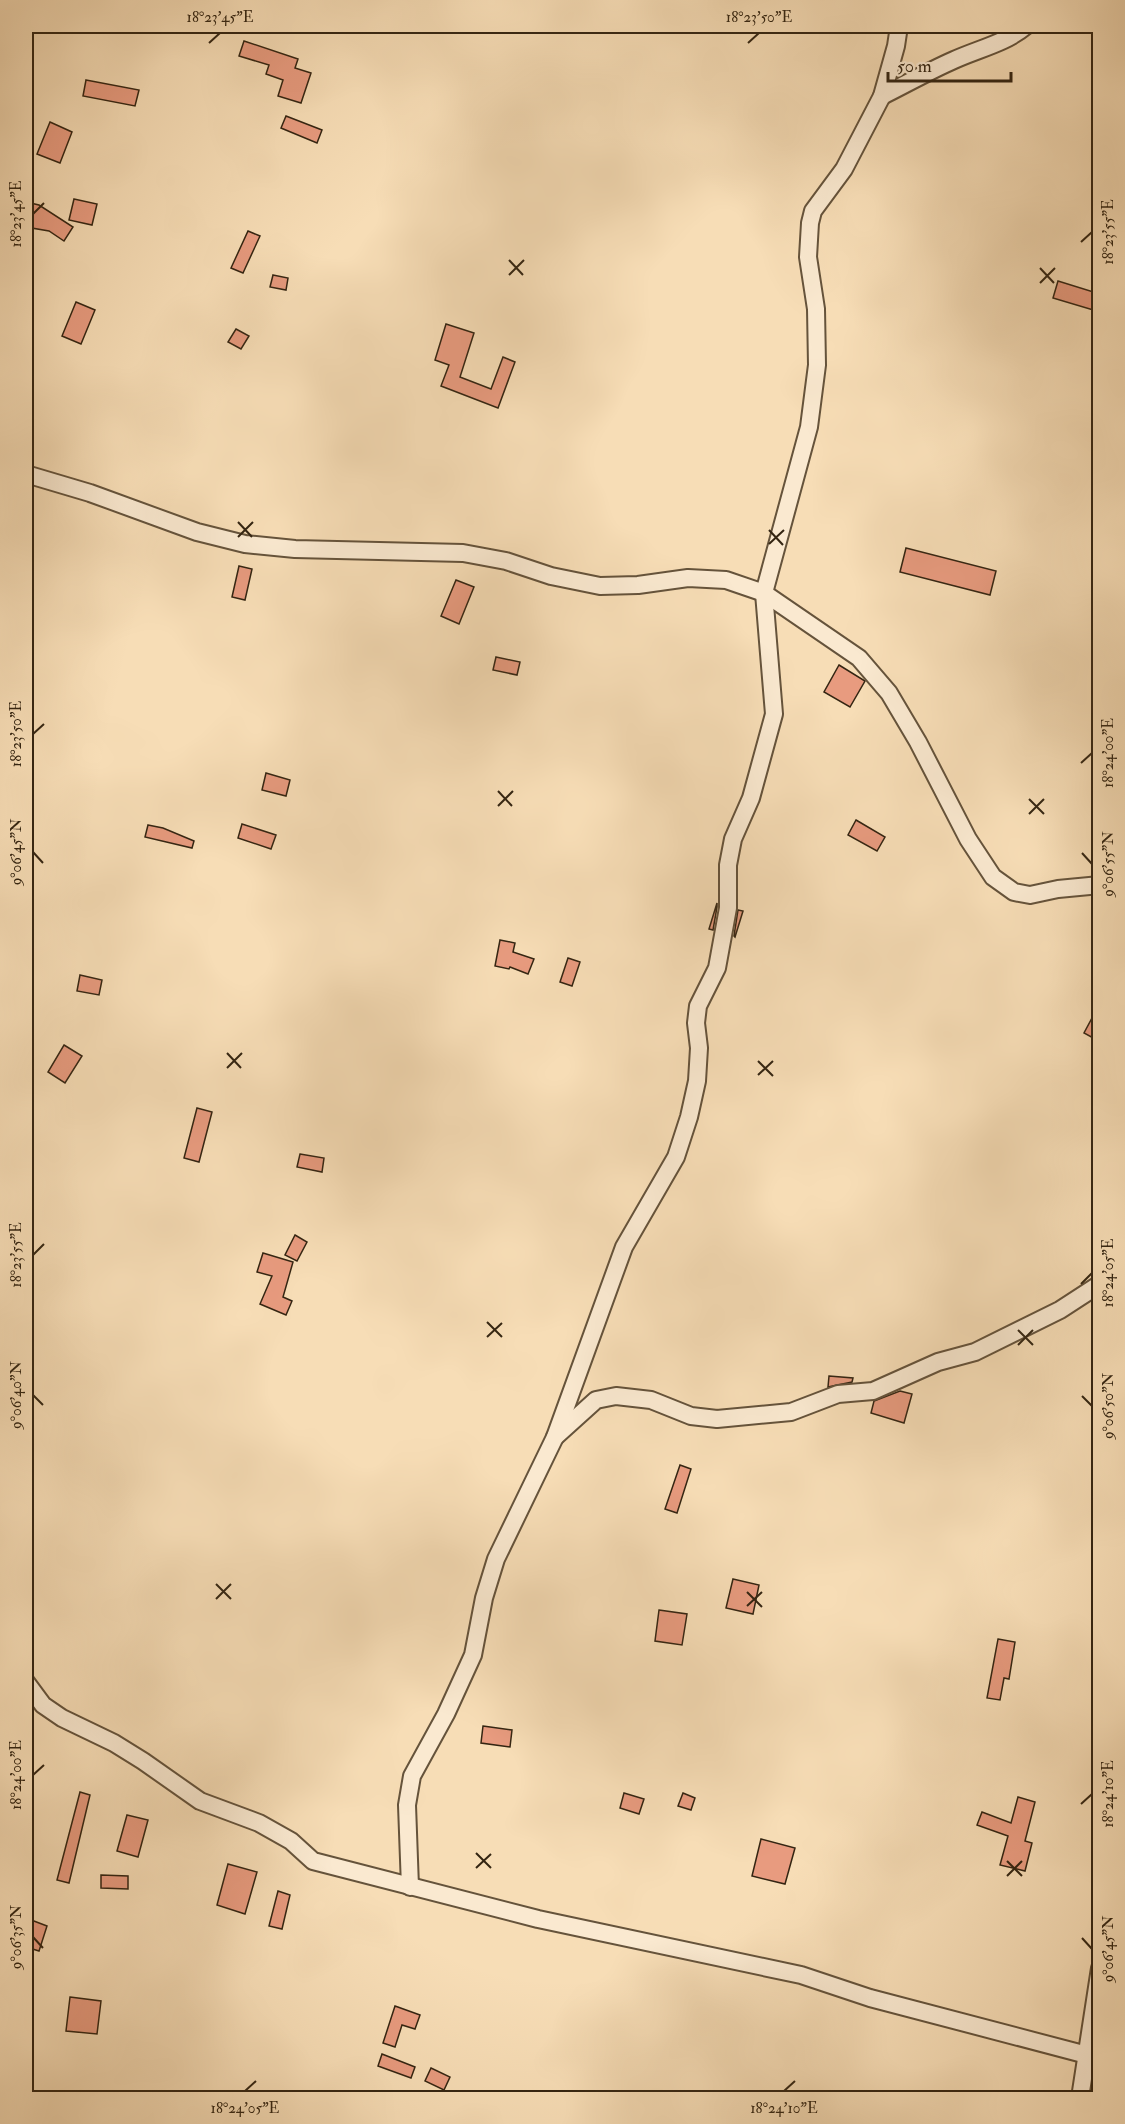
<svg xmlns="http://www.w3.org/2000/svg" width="1125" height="2124" font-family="'IM FELL Double Pica',serif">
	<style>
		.building { fill: #e89b7f; stroke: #342512; stroke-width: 1.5 }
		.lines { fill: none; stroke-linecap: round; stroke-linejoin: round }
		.minor-casing { stroke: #65533b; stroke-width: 20 }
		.minor { stroke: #fae9d0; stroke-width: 16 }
		.ticks { fill: none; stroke: #342512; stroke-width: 2 }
		.neatline { fill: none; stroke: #342512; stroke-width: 2 }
		.ticks-label { font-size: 15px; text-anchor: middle; fill: #342512 }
	</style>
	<rect width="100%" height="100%" fill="#f7ddb6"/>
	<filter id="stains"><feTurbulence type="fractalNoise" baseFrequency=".00333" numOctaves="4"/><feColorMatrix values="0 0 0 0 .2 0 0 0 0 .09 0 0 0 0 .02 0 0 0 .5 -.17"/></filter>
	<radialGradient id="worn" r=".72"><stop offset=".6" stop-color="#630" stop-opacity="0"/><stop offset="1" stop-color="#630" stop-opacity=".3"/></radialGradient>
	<g class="building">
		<polygon points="244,41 298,59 295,68 311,73 301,103 278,96 283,80 266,74 269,65 239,56"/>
		<polygon points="86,80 139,90 135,106 83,96"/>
		<polygon points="286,116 322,130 317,143 281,128"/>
		<polygon points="50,122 72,132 60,163 37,154"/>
		<polygon points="74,199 97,204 92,225 69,220"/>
		<polygon points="26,202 39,205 73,227 64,241 49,231 26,227"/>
		<polygon points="248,231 260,236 243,273 231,268"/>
		<polygon points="273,275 288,278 286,290 270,287"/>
		<polygon points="1058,281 1100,294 1100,312 1053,298"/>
		<polygon points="76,302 95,310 81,344 62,336"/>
		<polygon points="446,324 474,333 460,377 491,389 503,357 515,362 498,408 441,386 449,365 435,360"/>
		<polygon points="236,329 249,336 241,349 228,342"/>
		<polygon points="906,548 996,571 990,595 900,572"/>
		<polygon points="239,566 252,569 245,600 232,597"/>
		<polygon points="456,580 474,587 459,624 441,616"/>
		<polygon points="496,657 520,662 517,675 493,670"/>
		<polygon points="839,665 865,681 850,707 824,692"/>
		<polygon points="266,773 290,780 286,796 262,790"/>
		<polygon points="856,820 885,837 877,851 848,835"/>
		<polygon points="242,824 276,835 271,849 238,838"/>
		<polygon points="148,825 163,828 194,841 192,848 145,837"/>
		<polygon points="717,903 717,907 713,930 709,929"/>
		<polygon points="738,910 743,911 735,937 734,936"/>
		<polygon points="500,940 515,943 513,952 534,959 528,974 510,967 509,969 495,966"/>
		<polygon points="568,958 580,962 572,986 560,982"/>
		<polygon points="80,975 102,980 99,995 77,991"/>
		<polygon points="1100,1003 1100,1031 1095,1039 1084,1033"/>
		<polygon points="64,1045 82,1056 65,1083 48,1072"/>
		<polygon points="197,1108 212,1112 199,1162 184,1158"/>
		<polygon points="300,1154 324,1158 322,1172 297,1167"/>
		<polygon points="295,1235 307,1242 297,1261 285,1255"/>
		<polygon points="263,1253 293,1262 283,1297 292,1301 286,1315 260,1304 272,1276 257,1272"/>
		<polygon points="829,1376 853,1378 852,1382 828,1387"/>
		<polygon points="900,1391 912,1394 904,1423 871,1413 874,1401"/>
		<polygon points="680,1465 691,1469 677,1513 665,1509"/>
		<polygon points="733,1579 759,1585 753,1614 726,1608"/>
		<polygon points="659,1610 687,1614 682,1645 655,1641"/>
		<polygon points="998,1639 1015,1642 1009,1679 1004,1678 1000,1700 987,1698"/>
		<polygon points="483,1726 512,1730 510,1747 481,1743"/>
		<polygon points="80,1792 90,1795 69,1883 57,1880"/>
		<polygon points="624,1793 644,1799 639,1814 620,1808"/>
		<polygon points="683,1793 695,1798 691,1810 678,1806"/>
		<polygon points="1018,1797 1035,1802 1025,1841 1032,1843 1025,1871 1000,1865 1008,1836 977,1825 982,1812 1011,1823"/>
		<polygon points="127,1815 148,1820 138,1857 117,1851"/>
		<polygon points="761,1839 795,1848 785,1884 752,1876"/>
		<polygon points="228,1864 257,1872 245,1914 217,1905"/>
		<polygon points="101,1875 128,1876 128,1889 101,1888"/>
		<polygon points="278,1891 290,1895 282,1929 269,1926"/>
		<polygon points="26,1918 47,1926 39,1951 26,1947"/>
		<polygon points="70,1997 101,2001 97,2034 66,2031"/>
		<polygon points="395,2006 420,2015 415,2029 402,2025 395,2047 383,2043"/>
		<polygon points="382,2054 415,2067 411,2078 378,2066"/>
		<polygon points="431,2068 450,2077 444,2090 425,2081"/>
	</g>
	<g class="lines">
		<defs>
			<g id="minor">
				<path d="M882,96C906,84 929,71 954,60C978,49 1006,43 1026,26"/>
				<polyline points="26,474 90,493 197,532 245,544 295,549 463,553 506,561 551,576 600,586 638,585 688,578 726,580 764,593 859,658 889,693 918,742 968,839 993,877 1014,892 1030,895 1058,889 1100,885"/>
				<polyline points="555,1437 596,1400 616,1396 651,1400 691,1416 717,1419 791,1412 838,1394 873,1391 938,1362 975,1352 1060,1310 1100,1284"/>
				<polyline points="26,1682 43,1705 62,1718 114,1743 143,1761 200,1801 259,1823 291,1841 313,1861 538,1919 801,1975 870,1998 1087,2055"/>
				<polyline points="410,1887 407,1805 412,1776 446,1714 473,1655 484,1598 496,1559 555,1437 624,1247 676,1157 689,1117 697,1081 699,1048 696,1023 698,1006 717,968 728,908 728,865 733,839 751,798 774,714 764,593 809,427 817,365 816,309 808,257 810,223 813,211 844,169 882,96 896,46 899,26"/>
				<polyline points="1080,2098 1100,1968"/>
			</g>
		</defs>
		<use href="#minor" class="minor-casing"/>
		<use href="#minor" class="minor"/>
	</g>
	<path class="ticks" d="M209,43L220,33M748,43L759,33M33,214L44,203M1081,242L1092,232M509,260L523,275M1040,268L1054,283M509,275L524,260M1040,283L1055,268M238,522L252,537M769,530L783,545M238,537L253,522M769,544L784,530M33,734L44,724M1081,763L1092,753M498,791L512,806M1029,799L1044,814M498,806L513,791M1029,814L1044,799M33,852L43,863M1082,853L1092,864M227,1053L241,1068M758,1061L773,1076M227,1068L242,1053M758,1075L773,1061M33,1255L44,1244M1081,1284L1092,1273M487,1322L502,1337M1018,1330L1033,1345M487,1337L502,1323M1018,1345L1033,1330M33,1395L43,1405M1082,1396L1092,1406M216,1584L231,1599M747,1592L762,1607M216,1599L231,1584M747,1606L762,1592M33,1775L44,1765M1081,1804L1092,1794M476,1853L491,1868M1007,1861L1022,1876M476,1868L491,1854M1007,1876L1022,1861M33,1937L43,1948M1082,1938L1092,1949M245,2091L256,2081M784,2091L795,2081"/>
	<rect width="1125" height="2124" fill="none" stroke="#f7ddb6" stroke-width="66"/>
	<path d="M888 72v9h123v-9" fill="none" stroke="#342512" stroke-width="3"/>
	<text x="897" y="72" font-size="18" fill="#342512" stroke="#fae9d0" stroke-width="4.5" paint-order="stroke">50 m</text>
	<rect x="33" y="33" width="1059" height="2058" class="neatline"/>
	<g class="ticks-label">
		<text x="220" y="22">18°23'45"E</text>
		<text x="759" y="22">18°23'50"E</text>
		<text transform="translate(16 214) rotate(-90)" y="5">18°23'45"E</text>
		<text transform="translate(1108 232) rotate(-90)" y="5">18°23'55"E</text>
		<text transform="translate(16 734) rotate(-90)" y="5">18°23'50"E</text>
		<text transform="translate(1108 753) rotate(-90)" y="5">18°24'00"E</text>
		<text transform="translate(16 852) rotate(-90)" y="5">9°06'45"N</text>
		<text transform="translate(1108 864) rotate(-90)" y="5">9°06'55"N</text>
		<text transform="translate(16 1255) rotate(-90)" y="5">18°23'55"E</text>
		<text transform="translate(1108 1273) rotate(-90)" y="5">18°24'05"E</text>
		<text transform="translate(16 1395) rotate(-90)" y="5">9°06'40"N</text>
		<text transform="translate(1108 1406) rotate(-90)" y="5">9°06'50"N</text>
		<text transform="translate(16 1775) rotate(-90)" y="5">18°24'00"E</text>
		<text transform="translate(1108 1794) rotate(-90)" y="5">18°24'10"E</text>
		<text transform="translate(16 1937) rotate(-90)" y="5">9°06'35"N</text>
		<text transform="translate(1108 1949) rotate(-90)" y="5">9°06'45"N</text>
		<text x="245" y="2113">18°24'05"E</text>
		<text x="784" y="2113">18°24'10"E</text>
	</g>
	<rect width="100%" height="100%" filter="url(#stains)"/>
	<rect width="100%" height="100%" fill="url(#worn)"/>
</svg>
